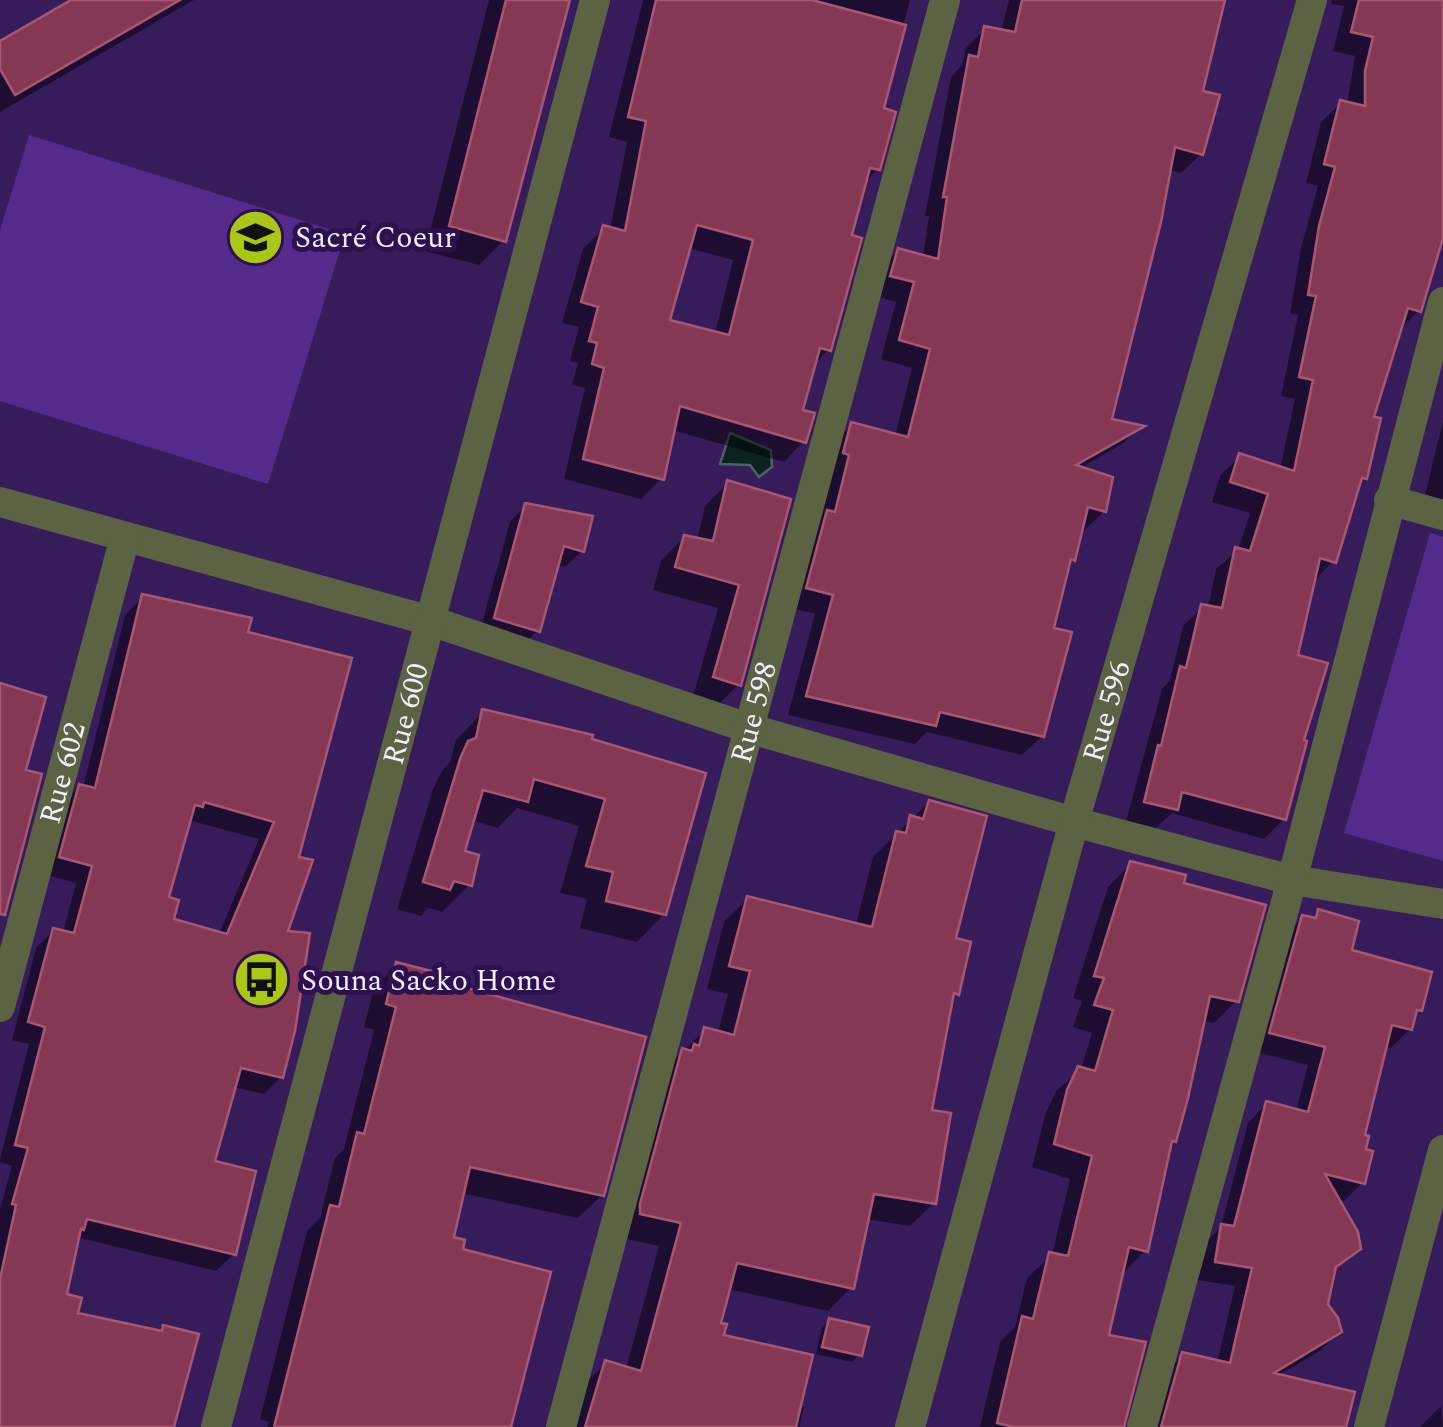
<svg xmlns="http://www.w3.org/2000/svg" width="1443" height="1427" font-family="Spectral,serif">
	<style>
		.green { fill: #542b8a }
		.water { fill: #0b221e; stroke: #515f62; stroke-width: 2.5 }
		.shadow { fill: #0007; fill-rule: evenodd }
		.building { fill: #853854; stroke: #a75772; stroke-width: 2.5; fill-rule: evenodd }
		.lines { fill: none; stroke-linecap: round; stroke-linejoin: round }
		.street { stroke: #5b6343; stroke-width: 30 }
		.labels { text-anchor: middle; stroke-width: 10; stroke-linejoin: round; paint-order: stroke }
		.poi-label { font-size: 30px; fill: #f3eeff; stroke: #2d1050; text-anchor: start }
		.street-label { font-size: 30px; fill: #f3eeff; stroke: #2d1050 }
	</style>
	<rect width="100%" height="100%" fill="#371c5c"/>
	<g class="green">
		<polygon points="29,135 345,234 268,484 0,401 0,230"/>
		<polygon points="1430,533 1443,537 1443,861 1344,833"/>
	</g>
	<polygon class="water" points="730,433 771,450 772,467 759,477 750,465 720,464"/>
	<g class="shadow">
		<polygon points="76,0 194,0 0,112 0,43"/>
		<polygon points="489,0 567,0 503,241 479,265 425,251"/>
		<path d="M643,0H910L881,110L878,169L864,183L849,237L829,349L813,366L800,411L804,441L784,462L672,430L661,479L641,499L564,479L585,388L572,385L578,363L570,361L579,327L562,323L583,249L604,228L610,230L627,142L609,137ZM688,248L733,260L715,334L667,322Z"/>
		<polygon points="1009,0 1222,0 1200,92 1201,154 1181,173 1169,170 1109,421 1140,427 1122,444 1079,469 1104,511 1085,530 1080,529 1073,559 1067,565 1051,630 1042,736 1022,755 927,732 915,744 788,715 815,614 788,607 832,444 852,425 895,436 912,368 881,359 896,302 872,295 879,270 898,251 923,257 929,216 925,216 951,77 962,65 966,48 985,29 1001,32"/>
		<polygon points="1332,0 1443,0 1443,221 1419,310 1400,330 1371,418 1365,478 1357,486 1333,561 1314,581 1295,657 1301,742 1284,819 1264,839 1172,813 1156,828 1126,821 1162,689 1170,680 1183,626 1202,607 1208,608 1216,569 1238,550 1250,513 1212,502 1220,476 1240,456 1280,469 1295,399 1281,396 1298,315 1290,314 1301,248 1318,186 1306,183 1321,122 1341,103 1347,104 1355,56 1333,51 1344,6 1331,4"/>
		<polygon points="1443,421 1443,499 1425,495"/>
		<polygon points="728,483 788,501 739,684 716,707 692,700 718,608 653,590 661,561 684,537 697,540 705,506"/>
		<polygon points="526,505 582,551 565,567 557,565 538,630 521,647 479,634 510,522"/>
		<path d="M143,597L245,634L296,859L285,933L281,1077L264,1094L233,1087L212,1163L234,1254L216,1271L76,1237L64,1296L75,1315L159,1333L164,1328L172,1427H0V1209L12,1166L0,1162V1159L29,1044L12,1040L36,948L54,930L63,933L76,883L43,874L62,804L79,787L83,788L125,615ZM188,820L259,839L219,934L171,920L166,899Z"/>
		<polygon points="483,712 590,737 664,914 637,942 580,928 587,899 560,893 579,826 517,808 498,828 471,820 462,853 469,885 442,912 428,908 421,916 397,909 433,789 442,771 450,762 456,740"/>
		<polygon points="929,802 953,940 957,993 950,1001 929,1112 934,1203 910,1226 866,1219 851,1288 828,1311 728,1289 718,1325 721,1336 804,1407 799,1427 568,1427 582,1387 605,1363 626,1369 659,1246 617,1237 660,1074 705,1030 718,1033 728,994 707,989 724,922 748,898 856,925 873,857"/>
		<polygon points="1131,864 1181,885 1237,1000 1214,1023 1202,1021 1173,1141 1169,1145 1145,1251 1123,1273 1106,1337 1122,1427 980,1427 1000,1342 1015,1327 1027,1278 1052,1255 1070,1179 1032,1167 1045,1115 1056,1091 1081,1069 1092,1033 1073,1027 1082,1001 1073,998 1108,887"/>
		<polygon points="1319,912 1349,951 1420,1010 1413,1017 1410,1029 1391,1048 1384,1046 1362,1137 1363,1182 1344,1201 1337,1199 1359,1248 1332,1273 1325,1304 1339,1332 1320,1351 1277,1376 1344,1427 1149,1427 1164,1373 1183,1355 1217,1363 1235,1286 1197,1280 1203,1245 1221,1227 1248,1123 1266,1104 1296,1111 1308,1065 1252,1051 1284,936 1303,917 1311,920"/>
		<polygon points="397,965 438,983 602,1195 578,1218 461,1193 451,1238 460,1251 508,1427 267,1427 269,1422 260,1419 307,1231 320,1218 335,1158 344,1149 374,1030 364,1027 374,988"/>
		<polygon points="830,1320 859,1355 852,1362 816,1354 822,1328"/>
		<polygon points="1441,1406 1443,1427 1420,1427"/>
	</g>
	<g class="building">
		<polygon points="71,0 180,0 15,95 0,69 0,41"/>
		<polygon points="506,0 570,0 506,242 449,226"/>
		<path d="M656,0H812L906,25L884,108L896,112L880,170L870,168L852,235L862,238L831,351L820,348L803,410L815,413L806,443L680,406L664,480L583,459L604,368L592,364L597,343L589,341L598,307L581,302L603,225L625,231L646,121L628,117ZM697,225L753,240L729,335L670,320Z"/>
		<polygon points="1022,0 1225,0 1203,91 1220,95 1203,155 1175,147 1161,222 1112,419 1145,426 1076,465 1113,477 1106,512 1088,507 1075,561 1071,559 1054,628 1072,632 1044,737 940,712 936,726 806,696 833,595 806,588 827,510 835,512 849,455 843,453 851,422 908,437 930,349 899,340 914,282 890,276 898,248 938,259 947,197 943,197 969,55 978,57 984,26 1015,32"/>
		<polygon points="1359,0 1443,0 1443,238 1421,312 1408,308 1374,417 1381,418 1367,479 1362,478 1336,563 1320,558 1298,655 1328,663 1304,740 1307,741 1286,820 1182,792 1178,810 1144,802 1158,745 1161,746 1180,666 1186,668 1201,604 1222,608 1235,547 1250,551 1268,494 1230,482 1239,453 1294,471 1313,380 1299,377 1316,296 1308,295 1319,226 1335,167 1324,164 1340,100 1365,106 1365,71 1373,37 1351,32"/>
		<polygon points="727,480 791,499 741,686 713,677 739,585 675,567 684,535 713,541"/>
		<polygon points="525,503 593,516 584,552 564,546 540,632 494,618"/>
		<path d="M142,594L252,618L248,632L352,658L299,857L313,860L288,931L310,933L295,1031L283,1078L241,1068L215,1161L256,1171L236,1255L87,1219L84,1230L81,1229L67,1294L82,1298L78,1313L162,1331L163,1325L199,1334L174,1427H0V1279L16,1205L12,1204L28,1148L15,1145L45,1027L28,1022L53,928L74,933L92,866L59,857L79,784L95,788ZM204,802L274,822L227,934L174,919L179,900L169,897L195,805L203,807Z"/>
		<polygon points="0,683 46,697 26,770 42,774 5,915 0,914"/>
		<polygon points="482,709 593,735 592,739 706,773 666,915 606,901 613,872 586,866 605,799 534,779 528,802 483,790 465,851 479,855 472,886 454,881 450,890 423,882 460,759 468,741 476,738"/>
		<polygon points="929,800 987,816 956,938 971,942 959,995 954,993 932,1110 951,1113 936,1204 874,1194 854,1289 737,1263 721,1323 727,1324 724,1335 813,1355 796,1427 585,1427 605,1360 641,1371 681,1223 640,1214 640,1204 682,1048 692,1051 694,1044 699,1046 704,1027 734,1035 750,971 729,966 747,896 872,927 896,831 906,833 910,815 923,819"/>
		<polygon points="1130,861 1186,875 1184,883 1266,905 1239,1002 1210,996 1188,1098 1176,1142 1172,1141 1148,1252 1129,1247 1109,1335 1146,1342 1124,1427 1014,1427 997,1423 1022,1316 1033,1319 1049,1252 1068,1256 1092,1156 1054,1144 1067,1090 1078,1066 1095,1071 1113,1010 1094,1005 1104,978 1094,976"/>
		<polygon points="1318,909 1359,921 1352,950 1432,972 1422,1011 1417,1010 1412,1030 1392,1025 1365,1135 1369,1136 1366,1149 1373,1151 1365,1184 1325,1174 1358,1232 1361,1249 1336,1267 1328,1304 1338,1318 1342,1332 1274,1373 1355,1392 1346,1427 1161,1427 1182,1352 1230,1363 1252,1268 1215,1262 1221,1224 1234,1226 1266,1101 1308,1112 1325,1047 1269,1033 1302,915 1316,918"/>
		<polygon points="396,962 443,974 441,981 646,1037 604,1196 470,1167 454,1237 465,1240 463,1249 551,1272 511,1427 274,1427 330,1205 339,1207 357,1132 364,1134 396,1007 386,1004"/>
		<polygon points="829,1318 869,1327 862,1356 822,1347"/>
	</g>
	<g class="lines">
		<g class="street">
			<polyline points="1389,500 1443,515"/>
			<polyline points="0,502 431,621 748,728 1074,822 1292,880 1443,904"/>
			<path id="s1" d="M0,1007L125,537"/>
			<path id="s2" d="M216,1427L595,0"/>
			<path id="s3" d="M561,1427L945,0"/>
			<path id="s4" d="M910,1427L1074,822L1312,0"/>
			<polyline points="1142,1427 1292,880 1443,302"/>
			<polyline points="1369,1427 1443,1150"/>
		</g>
	</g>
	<defs>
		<symbol id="school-disc" viewBox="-11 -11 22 22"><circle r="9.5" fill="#abc615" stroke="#2d1050"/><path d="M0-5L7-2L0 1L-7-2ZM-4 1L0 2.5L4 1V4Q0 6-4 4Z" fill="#111"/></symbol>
		<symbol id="bus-disc" viewBox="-11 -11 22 22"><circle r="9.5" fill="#abc615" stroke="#2d1050"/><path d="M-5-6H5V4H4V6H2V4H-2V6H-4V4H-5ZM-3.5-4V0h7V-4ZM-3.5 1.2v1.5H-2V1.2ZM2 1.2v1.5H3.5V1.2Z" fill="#111"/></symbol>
	</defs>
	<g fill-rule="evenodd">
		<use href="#school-disc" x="224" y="206" width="63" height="63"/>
		<use href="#bus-disc" x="230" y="948" width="63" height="63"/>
	</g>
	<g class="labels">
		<g class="poi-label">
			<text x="295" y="247">Sacré Coeur</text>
			<text x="301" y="990">Souna Sacko Home</text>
		</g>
		<g class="street-label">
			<text dy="10" stroke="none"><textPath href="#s4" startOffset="742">Rue 596</textPath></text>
			<text dy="10" stroke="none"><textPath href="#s3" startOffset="740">Rue 598</textPath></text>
			<text dy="10" stroke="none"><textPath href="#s2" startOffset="738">Rue 600</textPath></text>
			<text dy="10" stroke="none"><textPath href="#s1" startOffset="242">Rue 602</textPath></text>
		</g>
	</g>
</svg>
